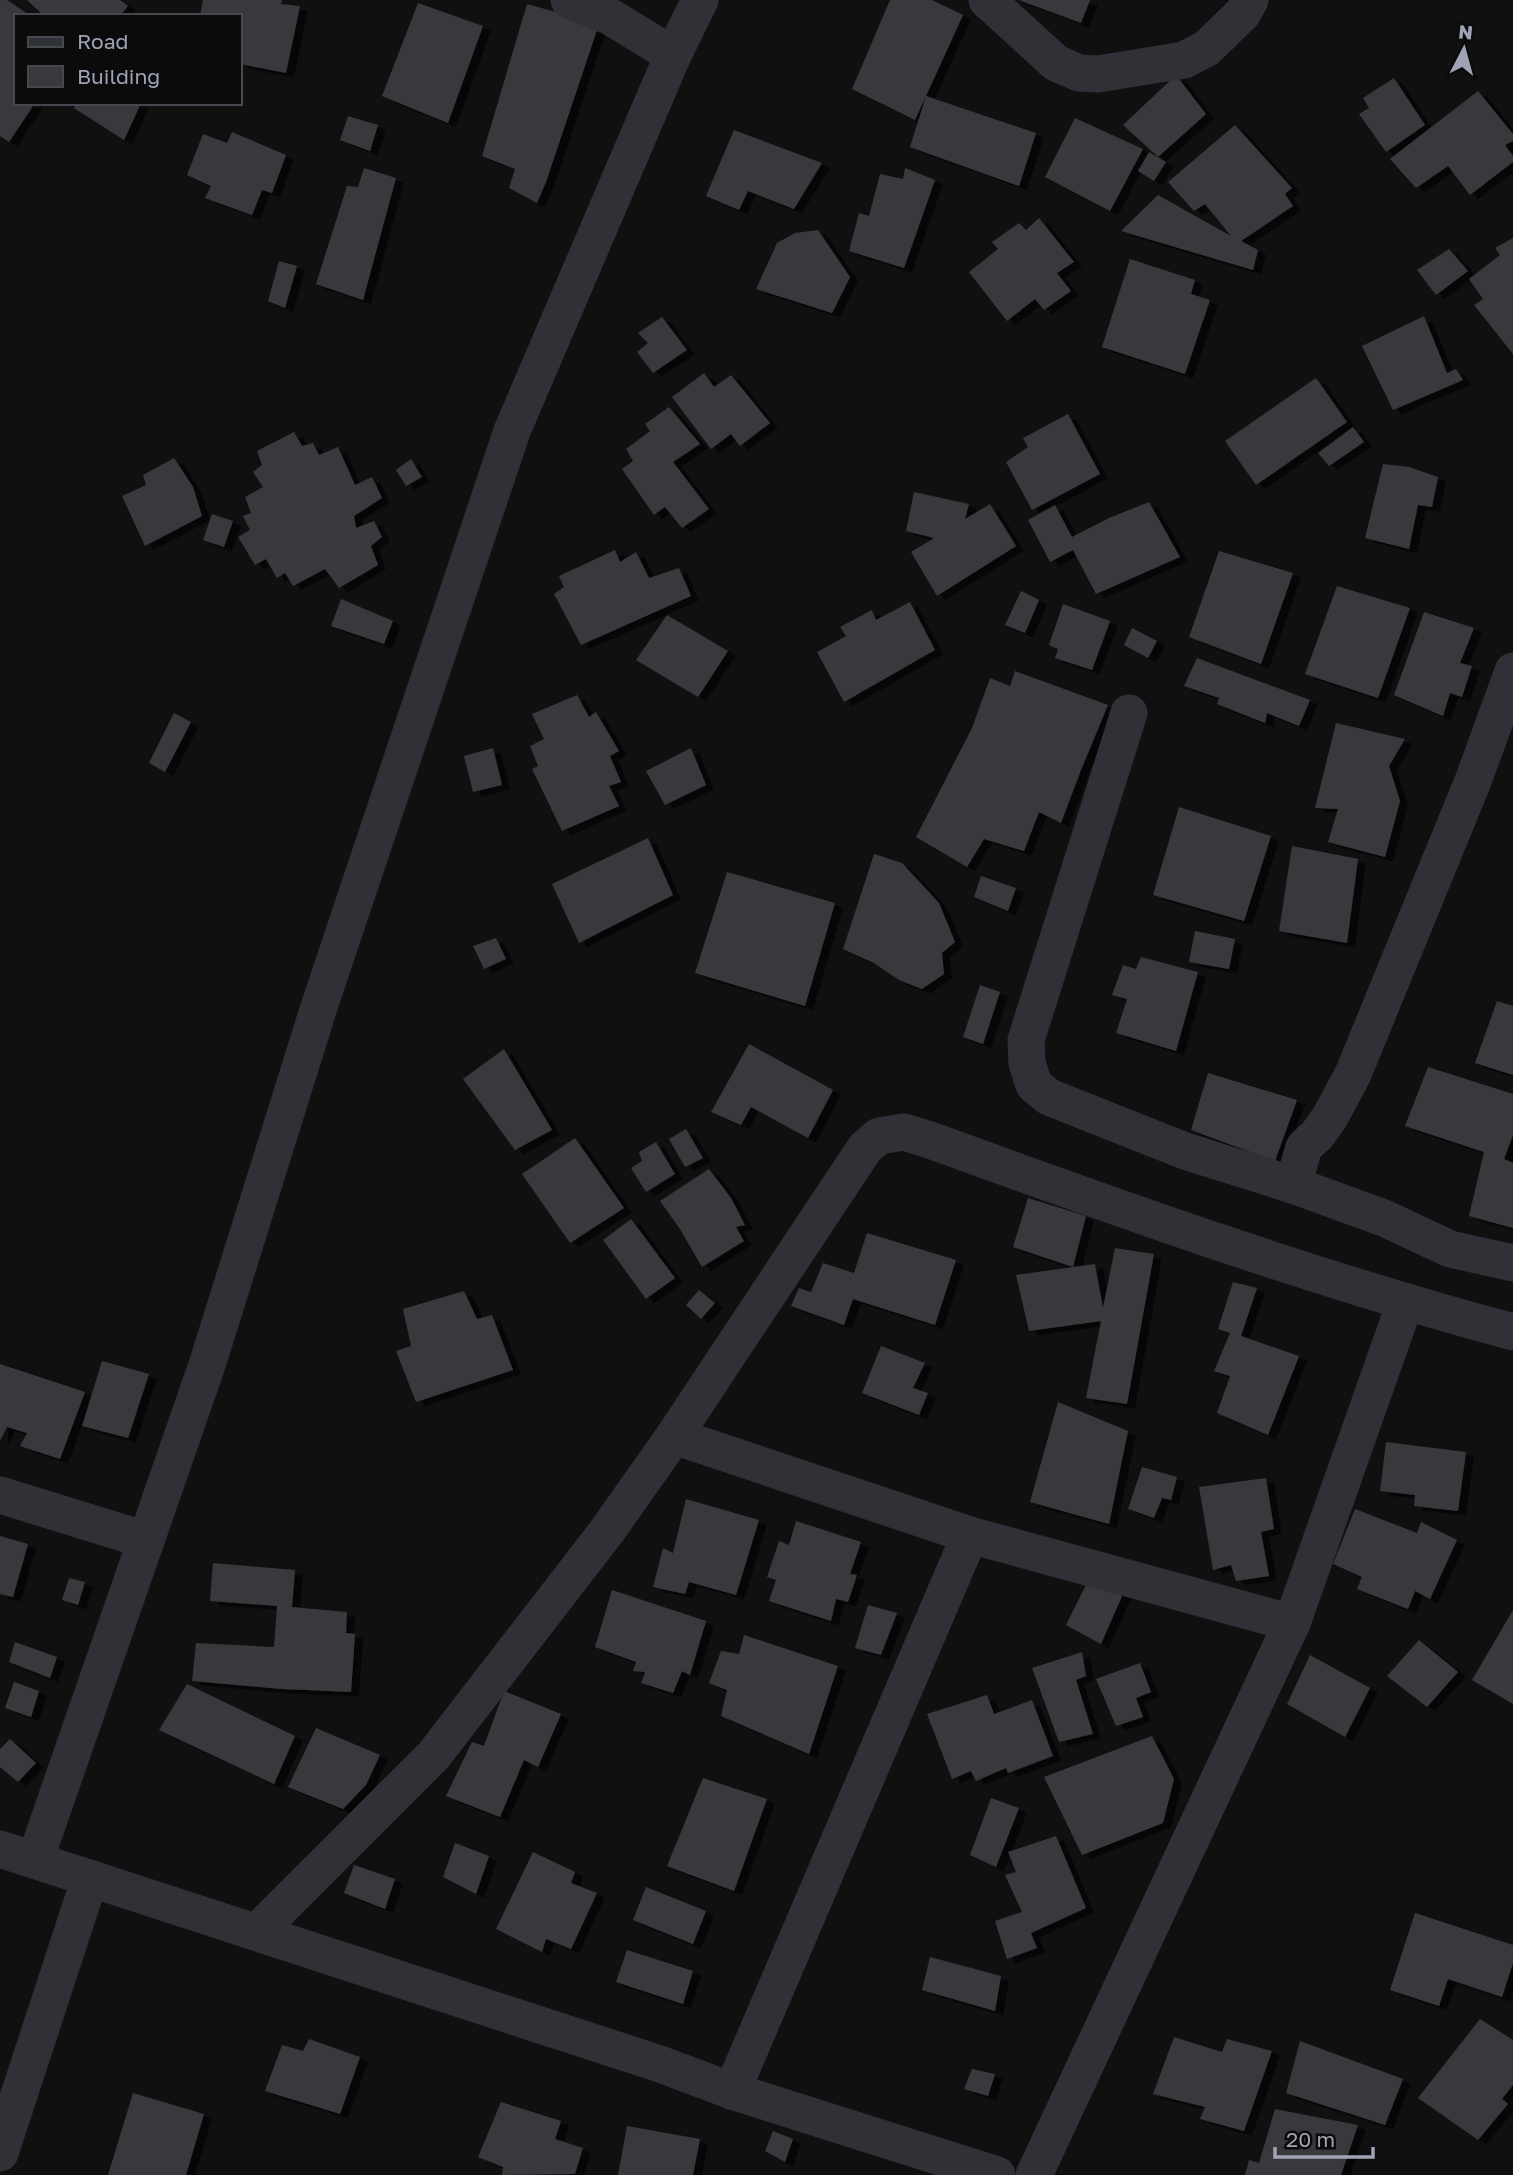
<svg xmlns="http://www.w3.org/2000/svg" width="1513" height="2175" font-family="'Golos Text',sans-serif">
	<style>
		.building { fill: #39383e; filter: url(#shadow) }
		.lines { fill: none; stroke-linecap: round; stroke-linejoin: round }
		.minor { stroke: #303137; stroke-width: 37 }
	</style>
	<defs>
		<filter id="shadow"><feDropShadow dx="8" dy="4.5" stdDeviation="0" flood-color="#0009"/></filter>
	</defs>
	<rect width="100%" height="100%" fill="#101011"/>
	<g class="building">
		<polygon points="0,0 7,0 31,16 16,16 16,103 35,103 9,142 0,136"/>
		<polygon points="27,0 120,0 128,6 120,16 44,16"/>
		<polygon points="203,0 282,0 281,4 300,6 286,73 240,64 240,16 200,16"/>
		<polygon points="890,0 932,0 963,15 915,120 852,89"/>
		<polygon points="1019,0 1090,0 1081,23"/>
		<polygon points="418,3 483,26 448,123 382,96"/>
		<polygon points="527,4 599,24 546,182 537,203 509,188 515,169 482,156"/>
		<polygon points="1176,75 1206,114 1158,157 1123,125"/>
		<polygon points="1394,78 1425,125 1386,152 1359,114 1369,108 1363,98"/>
		<polygon points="1478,91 1513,134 1513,141 1505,145 1513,156 1513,162 1470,195 1448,166 1416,188 1390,159"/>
		<polygon points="926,96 1036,133 1019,186 910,147"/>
		<polygon points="77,103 141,103 124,140 74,108"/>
		<polygon points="348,116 378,125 370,151 340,140"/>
		<polygon points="1075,118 1143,149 1110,211 1045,177"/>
		<polygon points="1235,125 1292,188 1285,194 1293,206 1241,241 1258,250 1253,270 1121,231 1158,195 1231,236 1205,204 1194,211 1168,182"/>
		<polygon points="734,130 822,163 794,209 748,191 739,210 706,196"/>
		<polygon points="232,132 286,155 272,193 262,190 252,215 205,198 211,186 187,175 203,134 227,143"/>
		<polygon points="1149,152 1166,162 1154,181 1138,171"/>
		<polygon points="364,168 396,178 363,300 316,284 347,186 358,187"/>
		<polygon points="905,168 935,180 904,268 849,251 859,213 869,216 880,174 903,179"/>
		<polygon points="1039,218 1074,262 1057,273 1071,291 1044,310 1035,299 1007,321 969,272 998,249 992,242 1019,223 1026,230"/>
		<polygon points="818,230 850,277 832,313 756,289 777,243 795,233"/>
		<polygon points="1513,238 1513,354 1474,305 1483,299 1469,279 1500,255 1495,248"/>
		<polygon points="1449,249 1468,271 1436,295 1417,270"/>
		<polygon points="1130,259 1195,280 1191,294 1210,300 1185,374 1102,347"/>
		<polygon points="279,261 297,266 285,308 268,301"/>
		<polygon points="1424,316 1447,373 1456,369 1463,380 1393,410 1362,346"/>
		<polygon points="662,317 687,350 653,373 637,352 648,343 638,333"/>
		<polygon points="704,373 714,387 731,375 770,423 740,446 731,434 711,449 672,397"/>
		<polygon points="1316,378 1347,422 1256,485 1225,441"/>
		<polygon points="669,407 700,444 673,462 709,509 682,528 665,507 654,515 622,469 633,461 626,449 650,431 645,424"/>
		<polygon points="1068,414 1100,474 1032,510 1006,462 1028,447 1023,438"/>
		<polygon points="1353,427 1364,442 1329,466 1318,453"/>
		<polygon points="294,432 302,446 313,443 319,455 338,447 355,485 372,477 382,498 354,516 356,528 374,521 382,537 371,546 378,565 339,588 325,569 293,586 285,573 277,578 266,559 255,565 238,537 250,530 243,516 251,513 245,497 263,487 253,472 262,465 257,451"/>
		<polygon points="174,458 193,487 202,516 145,546 122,496 146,485 143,475"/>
		<polygon points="411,459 422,477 406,486 396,470"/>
		<polygon points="1383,464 1409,467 1438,477 1432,507 1418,505 1409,549 1365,538"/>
		<polygon points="914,492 969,504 965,519 990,504 1016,546 937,596 911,552 934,538 906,531"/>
		<polygon points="1149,502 1180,557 1096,594 1073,550 1050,562 1028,520 1055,505 1072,537 1109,518"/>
		<polygon points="212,514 233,521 224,547 203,540"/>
		<polygon points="615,550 620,562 636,552 649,578 679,568 691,596 581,645 554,594 564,587 559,576"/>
		<polygon points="1219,551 1293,573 1261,664 1189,637"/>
		<polygon points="1337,586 1410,608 1378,698 1305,674"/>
		<polygon points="1021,591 1039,600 1025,633 1005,625"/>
		<polygon points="341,599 393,621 384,644 331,626"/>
		<polygon points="910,602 935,650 844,702 817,652 846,636 840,627 872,610 876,620"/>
		<polygon points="1063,604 1110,621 1092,670 1055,658 1058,649 1049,645"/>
		<polygon points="1424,612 1474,628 1460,663 1472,666 1462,697 1450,693 1443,716 1394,695"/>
		<polygon points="667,615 728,651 698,697 636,660"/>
		<polygon points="1132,628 1157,641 1148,658 1124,645"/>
		<polygon points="1197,658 1310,700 1299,726 1267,713 1265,723 1217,704 1219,698 1184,686"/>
		<polygon points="1015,671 1108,705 1081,770 1061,823 1039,812 1024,851 984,839 967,867 916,837 972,728 990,678 1010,686"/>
		<polygon points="577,695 589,717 596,712 619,751 610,756 621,782 609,786 619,806 562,831 532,769 538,766 530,746 544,739 532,714"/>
		<polygon points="174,713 191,722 165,772 149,763"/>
		<polygon points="1336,723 1405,739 1389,766 1400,801 1385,857 1328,842 1338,809 1315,808"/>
		<polygon points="493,748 502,785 473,792 464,756"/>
		<polygon points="691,748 706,785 665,805 646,771"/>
		<polygon points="1179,807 1271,836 1244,921 1153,895"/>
		<polygon points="648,838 673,895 579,943 552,884"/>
		<polygon points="1292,846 1358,859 1347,943 1279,931"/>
		<polygon points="874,854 902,863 939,903 955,942 942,953 944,974 922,989 899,980 874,963 843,949"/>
		<polygon points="727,872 835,903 805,1006 695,973"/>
		<polygon points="981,876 1016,888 1008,911 974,897"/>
		<polygon points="1195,931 1235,939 1229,969 1189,962"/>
		<polygon points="496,938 506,959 484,969 473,946"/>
		<polygon points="1141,957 1198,972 1176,1051 1116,1033 1127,999 1112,995 1123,965 1136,969"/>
		<polygon points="980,985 1000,992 983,1044 963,1037"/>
		<polygon points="1497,1001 1513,1006 1513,1075 1475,1063"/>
		<polygon points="749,1044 833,1090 808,1138 751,1107 741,1125 711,1112"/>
		<polygon points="504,1049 552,1130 515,1150 463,1079"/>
		<polygon points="1428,1067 1513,1094 1513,1135 1504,1159 1513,1163 1513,1228 1469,1216 1484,1152 1405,1126"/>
		<polygon points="1208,1073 1297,1100 1275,1161 1191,1130"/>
		<polygon points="686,1129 703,1158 685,1167 669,1139"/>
		<polygon points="575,1138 624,1208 570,1243 522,1174"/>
		<polygon points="656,1142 675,1174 646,1192 631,1168 642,1161 639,1152"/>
		<polygon points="709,1169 731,1198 745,1225 736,1227 744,1241 702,1267 680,1229 660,1201"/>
		<polygon points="1028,1198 1086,1216 1073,1267 1013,1247"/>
		<polygon points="631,1219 675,1278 646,1299 603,1240"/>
		<polygon points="867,1233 956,1260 935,1325 853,1299 844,1325 791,1306 799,1288 811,1292 823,1263 854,1273"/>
		<polygon points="1115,1248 1154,1254 1127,1404 1086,1398 1101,1321 1029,1331 1016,1275 1095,1264 1103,1308"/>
		<polygon points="1233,1282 1257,1288 1241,1336 1299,1356 1268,1435 1217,1413 1230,1376 1214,1371 1230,1333 1218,1329"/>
		<polygon points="699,1290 715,1303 701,1319 686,1305"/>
		<polygon points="464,1291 477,1319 492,1315 513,1370 416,1402 396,1351 411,1346 403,1309"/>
		<polygon points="881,1346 925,1363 913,1388 928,1393 919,1415 862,1393"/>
		<polygon points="102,1361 149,1374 128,1438 82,1426"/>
		<polygon points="0,1364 85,1392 60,1459 20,1446 27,1433 7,1427 0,1441"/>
		<polygon points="1058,1402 1128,1431 1109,1524 1030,1502"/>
		<polygon points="1386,1442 1466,1452 1458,1511 1414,1506 1415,1495 1380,1491"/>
		<polygon points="1142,1467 1177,1477 1171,1500 1162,1498 1154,1518 1128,1509"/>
		<polygon points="1266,1478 1274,1529 1261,1532 1269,1576 1236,1581 1231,1565 1213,1570 1199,1487"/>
		<polygon points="686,1499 759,1520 736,1595 689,1582 685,1594 653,1587 663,1548 673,1553"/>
		<polygon points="1355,1509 1417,1533 1421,1522 1457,1540 1430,1599 1415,1591 1408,1609 1357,1589 1362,1577 1333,1564"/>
		<polygon points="796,1521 861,1542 850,1574 857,1575 848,1602 836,1599 831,1621 769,1601 776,1580 767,1577 779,1541 789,1545"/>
		<polygon points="0,1536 28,1544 13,1597 0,1594"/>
		<polygon points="213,1563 295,1570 292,1607 347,1612 346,1633 355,1634 351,1692 282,1689 192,1681 196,1643 274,1647 277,1606 210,1601"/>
		<polygon points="69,1578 85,1582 78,1605 62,1600"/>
		<polygon points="1089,1579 1123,1594 1101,1644 1066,1625"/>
		<polygon points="612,1590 706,1621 690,1675 682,1671 673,1693 641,1683 645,1672 633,1671 636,1662 595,1647"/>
		<polygon points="868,1605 897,1613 881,1655 855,1648"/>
		<polygon points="1513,1610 1513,1704 1472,1680"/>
		<polygon points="744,1635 838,1666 809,1754 721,1716 727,1690 709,1683 721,1651 739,1654"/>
		<polygon points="1419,1640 1458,1672 1427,1707 1387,1676"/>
		<polygon points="15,1642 57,1657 50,1678 9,1662"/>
		<polygon points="1082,1652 1086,1676 1076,1680 1093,1734 1059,1742 1032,1668"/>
		<polygon points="1310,1655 1370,1688 1345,1737 1287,1704"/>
		<polygon points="1140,1663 1151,1692 1136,1698 1143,1717 1116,1726 1096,1679"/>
		<polygon points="14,1682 39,1691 31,1717 5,1708"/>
		<polygon points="187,1684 295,1736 274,1784 159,1730"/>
		<polygon points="504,1691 561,1714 538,1767 524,1760 500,1817 446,1796 472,1742 484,1746"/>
		<polygon points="987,1695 994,1714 1032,1700 1053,1756 1008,1773 1006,1768 976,1781 971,1771 952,1779 927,1714"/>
		<polygon points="316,1728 380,1755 366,1785 343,1809 288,1787"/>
		<polygon points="1152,1736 1174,1779 1163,1823 1082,1855 1044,1777"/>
		<polygon points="10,1739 36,1763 18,1782 0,1767 0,1749"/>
		<polygon points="703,1778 767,1799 734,1891 667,1866"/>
		<polygon points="991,1798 1019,1808 996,1867 970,1855"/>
		<polygon points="1056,1836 1086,1908 1031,1933 1037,1948 1007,1959 995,1921 1022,1912 1005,1875 1016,1872 1008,1852"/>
		<polygon points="455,1843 489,1856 476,1894 443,1877"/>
		<polygon points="533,1852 575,1872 571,1883 597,1893 571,1949 546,1939 542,1952 496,1929"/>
		<polygon points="354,1865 395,1879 385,1909 344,1893"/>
		<polygon points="646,1887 706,1911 693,1944 633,1920"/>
		<polygon points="1415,1913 1513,1945 1513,1963 1502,1997 1448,1979 1439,2006 1390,1990"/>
		<polygon points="627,1950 693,1971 683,2004 616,1982"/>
		<polygon points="930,1957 1001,1976 995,2011 922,1990"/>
		<polygon points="1480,2019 1513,2040 1513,2085 1502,2099 1508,2104 1478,2140 1418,2098"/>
		<polygon points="1174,2037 1222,2052 1227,2039 1272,2051 1244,2131 1200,2119 1205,2107 1153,2094"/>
		<polygon points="309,2039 360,2057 340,2114 265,2091 282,2045 303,2051"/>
		<polygon points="1300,2041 1403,2079 1385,2125 1286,2093"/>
		<polygon points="972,2069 995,2074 988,2096 964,2089"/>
		<polygon points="133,2093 204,2114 186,2175 108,2175"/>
		<polygon points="501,2102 561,2121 555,2139 583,2148 575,2174 502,2175 503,2167 478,2157"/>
		<polygon points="1275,2109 1358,2125 1341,2175 1245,2175 1249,2160 1259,2163"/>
		<polygon points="627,2126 700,2139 693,2175 618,2175"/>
		<polygon points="773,2131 793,2139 785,2162 765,2151"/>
	</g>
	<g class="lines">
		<g class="minor">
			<polyline points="569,0 609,16 673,55"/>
			<polyline points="987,0 1056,63 1079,73 1098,74 1184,60 1207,48 1243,13 1250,0"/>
			<polyline points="1129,713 1026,1040 1027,1063 1034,1085 1049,1097 1185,1151 1293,1185 1304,1147 1317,1135 1330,1117 1353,1074 1473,781 1513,671"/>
			<polyline points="1293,1185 1384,1218 1450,1249 1513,1263"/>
			<polyline points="674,1436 970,1535 1292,1623"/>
			<polyline points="0,1495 146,1540"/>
			<polyline points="0,1849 660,2064 732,2091 997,2175"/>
			<polyline points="35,1860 207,1365 319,1007 512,431 673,55 700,0"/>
			<path d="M257,1932L434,1755L607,1531L674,1436L865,1148L879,1136L904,1132L930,1140C1123,1210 1315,1279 1513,1332"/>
			<polyline points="732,2091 970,1535"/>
			<polyline points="0,2153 90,1878"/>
			<polyline points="1034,2175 1292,1623 1405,1303"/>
		</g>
	</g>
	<rect x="14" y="14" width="228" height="91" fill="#0b0b0c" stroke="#46484f" stroke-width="2"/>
	<rect x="28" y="37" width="35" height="10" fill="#303137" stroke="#46484f" stroke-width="2"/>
	<text x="77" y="49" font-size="21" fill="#9fa3b4">Road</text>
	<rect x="28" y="66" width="35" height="21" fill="#39383e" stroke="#46484f" stroke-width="2"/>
	<text x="77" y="84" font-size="21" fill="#9fa3b4">Building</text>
	<g transform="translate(1464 49) rotate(6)" stroke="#0b0b0c" stroke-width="5" paint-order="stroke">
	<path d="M0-5L12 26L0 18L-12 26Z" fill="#9fa3b4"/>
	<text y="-10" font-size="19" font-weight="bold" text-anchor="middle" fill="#9fa3b4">N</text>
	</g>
	<path d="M1275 2147v10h98v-10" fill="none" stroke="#9fa3b4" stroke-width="3.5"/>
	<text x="1286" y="2147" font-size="21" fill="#9fa3b4" stroke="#0b0b0c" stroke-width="5" paint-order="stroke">20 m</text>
</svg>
